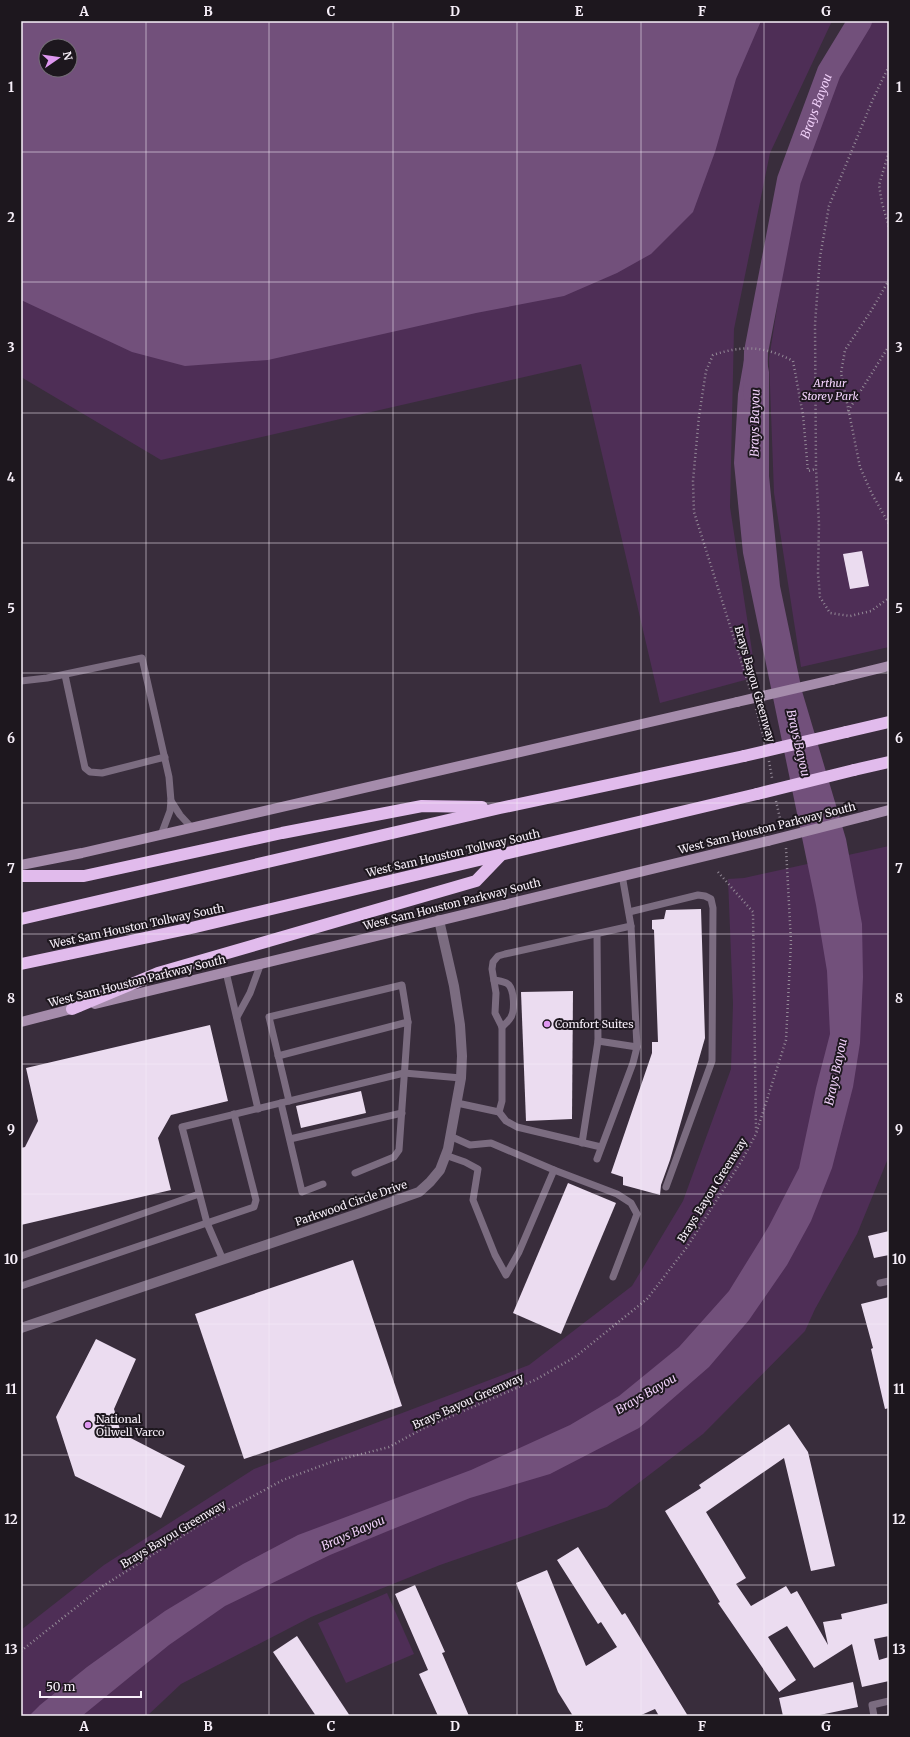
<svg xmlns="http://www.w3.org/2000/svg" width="910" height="1737" font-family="Merriweather,serif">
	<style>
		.green { fill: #4e2e56; fill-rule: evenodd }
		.water { fill: #72507b; fill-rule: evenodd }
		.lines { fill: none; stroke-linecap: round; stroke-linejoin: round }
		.river { stroke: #72507b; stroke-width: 24 }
		.building { fill: #ebdcf0 }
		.path { stroke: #948a97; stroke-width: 2.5; stroke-dasharray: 1 3; stroke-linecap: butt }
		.lane { stroke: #7b6c80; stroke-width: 7 }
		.street { stroke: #7b6c80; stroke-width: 10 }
		.secondary { stroke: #a58cab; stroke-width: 10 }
		.highway { stroke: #e1bbec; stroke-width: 12 }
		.secondary-bridge { stroke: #a58cab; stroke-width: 10 }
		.highway-bridge { stroke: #e1bbec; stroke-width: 12 }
		.grid { fill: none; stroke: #f7eff9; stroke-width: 1; stroke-opacity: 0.55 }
		.poi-dot { fill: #df98f1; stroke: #1d171e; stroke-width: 1.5 }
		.labels { text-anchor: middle; stroke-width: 4; stroke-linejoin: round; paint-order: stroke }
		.park-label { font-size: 11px; font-style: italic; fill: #f6d6ff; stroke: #1d171e }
		.street-label { font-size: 11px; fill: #f7eff9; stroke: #1d171e }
		.poi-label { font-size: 11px; fill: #f7eff9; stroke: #1d171e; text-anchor: start }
		.water-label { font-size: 12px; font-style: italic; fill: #f1d1fa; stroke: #1d171e }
		.neatline { fill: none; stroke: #f7eff9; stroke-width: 1.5 }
		.grid-label { font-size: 13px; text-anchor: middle; font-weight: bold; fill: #f7eff9 }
	</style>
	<rect width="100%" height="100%" fill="#392d3c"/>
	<g class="green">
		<path d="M21,21H832L770,153L734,329L730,507L756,677L660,703L581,364L161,460L21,377ZM46,46H70V70H46Z"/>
		<polygon points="871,21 889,21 889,647 801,667 774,493 769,359 795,193 834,76"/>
		<polygon points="889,846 889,1156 857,1234 815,1309 805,1331 703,1434 607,1507 440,1565 311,1617 181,1684 147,1716 21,1716 21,1630 104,1565 254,1469 529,1365 632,1286 683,1201 731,1069 733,1004 728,879 744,878"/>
		<polygon points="387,1593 414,1654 346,1683 318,1623"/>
	</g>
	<g class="water">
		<path d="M21,21H761L736,79L715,152L693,212L651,254L617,273L564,296L476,313L268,360L185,366L132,352L21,300ZM46,46H70V70H46Z"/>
		<polygon points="744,360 767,361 769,372 769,476 780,586 802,691 846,839 862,924 863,977 860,1043 853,1087 832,1168 811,1221 787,1265 749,1320 709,1367 639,1428 550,1474 470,1498 388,1531 330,1555 225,1606 169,1645 82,1716 29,1716 40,1705 87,1667 165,1611 243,1564 298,1535 471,1470 570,1425 619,1396 679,1347 729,1291 769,1226 799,1168 816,1088 830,1034 827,971 816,905 743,553 734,463 738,394"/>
	</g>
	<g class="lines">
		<path class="river" id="s1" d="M755,393L756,352L789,180L829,72L860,21"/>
	</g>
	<g class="building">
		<polygon points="862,551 869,586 850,589 843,554"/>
		<polygon points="701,909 705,1038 670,1160 661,1185 660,1195 623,1185 623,1177 611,1173 652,1053 652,1042 658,1042 654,930 652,929 652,920 664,919 666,910"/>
		<polygon points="573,991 572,1119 526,1121 521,992"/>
		<polygon points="210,1025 228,1101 171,1115 158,1138 171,1190 21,1225 21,1148 25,1147 38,1121 26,1068"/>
		<polygon points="361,1091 366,1113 301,1128 296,1106"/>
		<polygon points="568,1183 616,1203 561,1334 513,1313"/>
		<polygon points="889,1231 889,1255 874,1258 868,1236"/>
		<polygon points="353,1260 402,1406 244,1459 195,1314"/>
		<polygon points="889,1297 889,1408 885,1409 871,1349 873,1348 861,1304"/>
		<polygon points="96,1339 136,1359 114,1409 121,1433 185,1466 161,1518 75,1476 56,1417"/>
		<polygon points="789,1424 808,1452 835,1566 811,1571 784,1458 706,1512 746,1578 736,1584 751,1606 786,1586 791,1594 797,1591 828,1645 823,1622 842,1619 841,1614 889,1603 889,1636 874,1639 879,1660 889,1657 889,1681 862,1687 852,1644 814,1668 787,1626 768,1637 796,1680 779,1692 718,1603 720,1602 665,1511 701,1488 699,1485"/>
		<polygon points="578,1547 622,1615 625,1613 688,1716 659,1716 655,1709 639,1716 573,1716 558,1692 516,1583 547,1570 586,1666 617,1647 601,1622 598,1624 557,1560"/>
		<polygon points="415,1585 445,1652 442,1653 469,1716 438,1716 419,1674 428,1670 395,1594"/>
		<polygon points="297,1636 350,1716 316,1716 273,1652"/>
		<polygon points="853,1682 858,1707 815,1716 783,1716 779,1698"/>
	</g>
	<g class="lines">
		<g class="path">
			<polyline points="889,66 873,99 829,206 820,257 815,324 816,469 819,524 818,573 820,597 830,613 850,616 871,611 889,598"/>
			<polyline points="889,152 879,185 882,203 889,227"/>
			<polyline points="889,280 871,311 845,350 841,373 860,467 872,494 889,524"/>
			<polyline points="848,411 889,346"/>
			<path d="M750,689L694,512L693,481L699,416L706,371L713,355C743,345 765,346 793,361L803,415L808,471L816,469"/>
			<polyline points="756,709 764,739"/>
			<polyline points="769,761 772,778"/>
			<polyline points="776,801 782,827"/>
			<polyline points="718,872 753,912 756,1131"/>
			<polyline points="21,1651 103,1586 198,1526 283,1480 334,1461 389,1447 424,1428 535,1380 575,1357 647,1299 687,1247 742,1160 756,1134 786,1040 791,942 786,848"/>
		</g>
		<g class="lane">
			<polyline points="65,675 85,768 90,772 102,773 165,757"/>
			<polyline points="21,681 47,678 142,658 169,777 171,801 170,811 161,835"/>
			<polyline points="171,801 180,815 192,828"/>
			<polyline points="629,912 698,895 705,896 711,899 713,908 712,1061 666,1187"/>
			<polyline points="226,972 258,1109"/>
			<path d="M494,980C499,981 505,981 509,985C514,991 515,1010 511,1017C509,1021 505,1024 502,1027"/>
			<polyline points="237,1017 250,993 261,963"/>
			<polyline points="598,1041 637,1047"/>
			<polyline points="278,1056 408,1022"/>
			<polyline points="289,1101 269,1017 402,985 408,1022 399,1150 394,1157 355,1173"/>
			<polyline points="281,1103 302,1192 323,1184"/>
			<polyline points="457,1103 499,1112 506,1121 517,1127 601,1147"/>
			<polyline points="499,1112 502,1101 502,1027 495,1013 496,993 492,969 493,962 498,956 505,954 631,926"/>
			<polyline points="290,1139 402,1113"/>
			<polyline points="582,1143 598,1041 597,934"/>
			<polyline points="445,1155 465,1162 478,1169 473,1200 495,1255 506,1275 519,1252 554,1170 491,1143 470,1145 450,1136"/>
			<polyline points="597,1159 633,1063 637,1047 631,926 622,875"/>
			<polyline points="554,1170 617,1194 631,1203 637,1214 613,1277"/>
			<polyline points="21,1256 199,1194"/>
			<polyline points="223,1260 207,1223 182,1127 404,1073 461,1078"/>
			<polyline points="880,1283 889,1281"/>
			<polyline points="21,1286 254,1207 256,1200 234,1114"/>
			<polyline points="874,1716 872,1705 889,1701"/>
		</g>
		<polyline class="street" points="21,1328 357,1214 419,1192 430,1182 440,1170 448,1149 461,1078 462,1056 460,1025 454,986 439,920"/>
		<g class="secondary">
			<polyline points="832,680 889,666"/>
			<polyline points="866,816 889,810"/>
			<polyline points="21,865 82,853 737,702"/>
			<polyline points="95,1004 768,841"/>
			<polyline points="21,1022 79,1007"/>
		</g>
		<g class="highway">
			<polyline points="846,732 889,722"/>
			<polyline points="854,770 889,762"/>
			<polyline points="21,876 84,876 282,833 422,806 482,807"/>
			<polyline points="21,919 500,808 744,756"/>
			<polyline points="21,964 187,929 757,794"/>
			<polyline points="72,1009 158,973 476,881 501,855"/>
		</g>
		<g class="secondary-bridge">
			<polyline points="737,702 832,680"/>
			<polyline points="768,841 866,816"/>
		</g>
		<g class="highway-bridge">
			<polyline points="744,756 846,732"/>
			<polyline points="757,794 854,770"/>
		</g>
	</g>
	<path class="grid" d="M146,21V1716M269,21V1716M393,21V1716M517,21V1716M641,21V1716M764,21V1716M21,152H889M21,282H889M21,413H889M21,543H889M21,673H889M21,803H889M21,934H889M21,1064H889M21,1194H889M21,1324H889M21,1455H889M21,1585H889"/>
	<g class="poi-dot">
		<circle cx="547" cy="1024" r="4"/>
		<circle cx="88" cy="1425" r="4"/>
	</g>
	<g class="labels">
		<g class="park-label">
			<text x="830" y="387">Arthur<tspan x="830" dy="13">Storey Park</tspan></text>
		</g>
		<g class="street-label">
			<text transform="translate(755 684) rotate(74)" y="4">Brays Bayou Greenway</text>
			<text transform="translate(767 828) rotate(-14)" y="4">West Sam Houston Parkway South</text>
			<text transform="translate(453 853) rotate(-13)" y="4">West Sam Houston Tollway South</text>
			<text transform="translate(452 904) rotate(-14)" y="4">West Sam Houston Parkway South</text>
			<text transform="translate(137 926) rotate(-12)" y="4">West Sam Houston Tollway South</text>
			<text transform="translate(137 981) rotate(-14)" y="4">West Sam Houston Parkway South</text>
			<text transform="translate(712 1190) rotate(-58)" y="4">Brays Bayou Greenway</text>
			<text transform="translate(351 1203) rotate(-19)" y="4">Parkwood Circle Drive</text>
			<text transform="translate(468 1401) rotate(-24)" y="4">Brays Bayou Greenway</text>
			<text transform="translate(173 1534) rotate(-31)" y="4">Brays Bayou Greenway</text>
		</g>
		<g class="poi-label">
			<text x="555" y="1028">Comfort Suites</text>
			<text x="96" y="1423">National<tspan x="96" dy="13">Oilwell Varco</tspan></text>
		</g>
		<g class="water-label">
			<text dy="4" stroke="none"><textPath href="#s1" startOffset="295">Brays Bayou</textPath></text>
			<text transform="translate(755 423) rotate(-89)" y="4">Brays Bayou</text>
			<text transform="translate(798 743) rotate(77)" y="4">Brays Bayou</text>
			<text transform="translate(836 1072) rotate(-78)" y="4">Brays Bayou</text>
			<text transform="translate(646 1394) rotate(-30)" y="4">Brays Bayou</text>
			<text transform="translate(353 1533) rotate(-24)" y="4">Brays Bayou</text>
		</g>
	</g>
	<rect width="910" height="1737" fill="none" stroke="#1d171e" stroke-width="44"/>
	<g transform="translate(58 58) rotate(77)"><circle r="19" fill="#1d171e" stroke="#746d76"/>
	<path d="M0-3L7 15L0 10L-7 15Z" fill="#df98f1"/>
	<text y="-6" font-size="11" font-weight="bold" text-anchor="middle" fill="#f7eff9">N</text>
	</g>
	<path d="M40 1691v6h101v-6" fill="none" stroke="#f7eff9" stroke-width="2"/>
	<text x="46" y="1691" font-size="12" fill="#f7eff9" stroke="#1d171e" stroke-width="3" paint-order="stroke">50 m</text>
	<rect x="22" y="22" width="866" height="1693" class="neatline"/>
	<g class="grid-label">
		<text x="84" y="16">A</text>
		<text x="208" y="16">B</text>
		<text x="331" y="16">C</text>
		<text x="455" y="16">D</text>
		<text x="579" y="16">E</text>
		<text x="702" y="16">F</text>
		<text x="826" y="16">G</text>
		<text x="11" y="92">1</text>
		<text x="899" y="92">1</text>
		<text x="11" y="222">2</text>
		<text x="899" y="222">2</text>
		<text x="11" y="352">3</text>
		<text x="899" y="352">3</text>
		<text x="11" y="482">4</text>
		<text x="899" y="482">4</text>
		<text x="11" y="613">5</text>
		<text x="899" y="613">5</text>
		<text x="11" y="743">6</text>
		<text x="899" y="743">6</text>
		<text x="11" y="873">7</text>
		<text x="899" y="873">7</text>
		<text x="11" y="1003">8</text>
		<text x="899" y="1003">8</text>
		<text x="11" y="1134">9</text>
		<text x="899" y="1134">9</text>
		<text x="11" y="1264">10</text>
		<text x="899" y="1264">10</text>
		<text x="11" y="1394">11</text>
		<text x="899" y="1394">11</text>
		<text x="11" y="1524">12</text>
		<text x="899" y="1524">12</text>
		<text x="11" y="1654">13</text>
		<text x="899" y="1654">13</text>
		<text x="84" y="1731">A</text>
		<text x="208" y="1731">B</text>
		<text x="331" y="1731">C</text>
		<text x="455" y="1731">D</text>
		<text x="579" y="1731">E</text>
		<text x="702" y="1731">F</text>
		<text x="826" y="1731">G</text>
	</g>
</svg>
